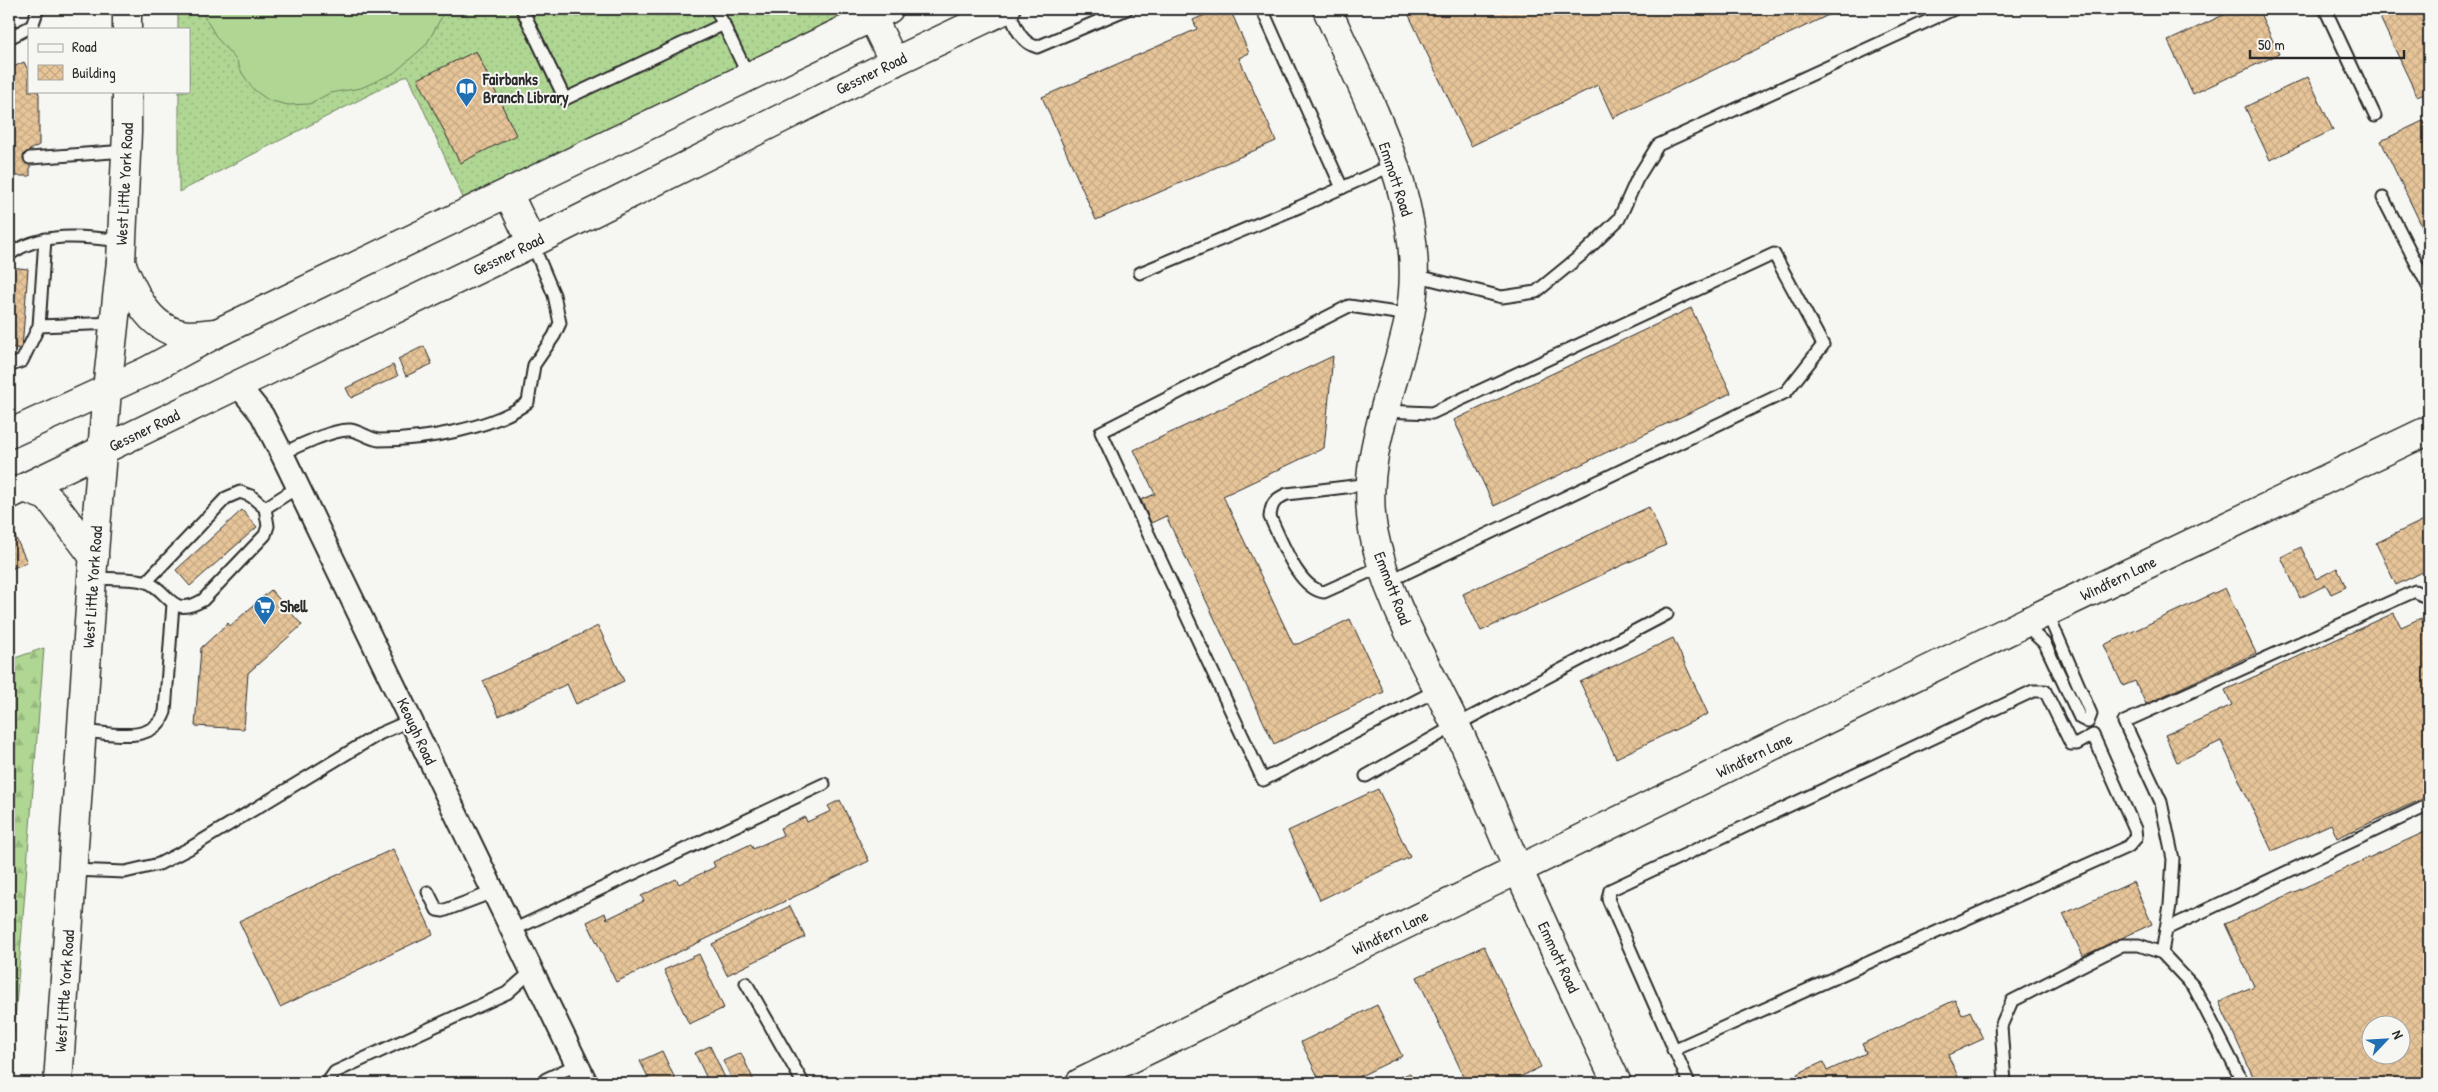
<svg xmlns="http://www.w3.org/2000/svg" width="2438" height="1092" font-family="'Patrick Hand',sans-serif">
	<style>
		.grass { fill: url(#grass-dots); stroke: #6d805f }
		.forest { fill: url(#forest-firs); stroke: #6d805f }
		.pitch { fill: #afd693; stroke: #6d805f }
		.building { fill: url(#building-cross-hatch); stroke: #2b2b2b; fill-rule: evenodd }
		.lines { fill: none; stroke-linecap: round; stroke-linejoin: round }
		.service-casing { stroke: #2b2b2b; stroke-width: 15 }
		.minor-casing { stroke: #2b2b2b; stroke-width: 26 }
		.tertiary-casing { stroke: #2b2b2b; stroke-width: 31 }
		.secondary-casing { stroke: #2b2b2b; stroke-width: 31 }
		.service { stroke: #f6f6f2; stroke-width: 11 }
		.minor { stroke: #f6f6f2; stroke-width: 22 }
		.tertiary { stroke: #f6f6f2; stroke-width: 28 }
		.secondary { stroke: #f6f6f2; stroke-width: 28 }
		.labels { text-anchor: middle; stroke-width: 4; stroke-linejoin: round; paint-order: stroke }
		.street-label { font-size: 16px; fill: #2b2b2b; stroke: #f6f6f2 }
		.poi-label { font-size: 16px; font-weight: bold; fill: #2b2b2b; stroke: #f6f6f2; text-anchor: start }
	</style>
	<defs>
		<pattern id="grass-dots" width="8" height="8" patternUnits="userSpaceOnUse" patternTransform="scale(1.25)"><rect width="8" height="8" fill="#afd693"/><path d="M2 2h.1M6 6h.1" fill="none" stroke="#97b87f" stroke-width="1.8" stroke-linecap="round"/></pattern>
		<pattern id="forest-firs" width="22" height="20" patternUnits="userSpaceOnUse" patternTransform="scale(1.25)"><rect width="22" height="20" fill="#afd693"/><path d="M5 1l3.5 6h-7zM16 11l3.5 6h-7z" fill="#97b87f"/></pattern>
		<pattern id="building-cross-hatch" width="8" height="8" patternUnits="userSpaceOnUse" patternTransform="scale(1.25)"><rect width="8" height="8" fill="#e7c599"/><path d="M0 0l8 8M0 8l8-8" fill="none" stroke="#c6a984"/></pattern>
	</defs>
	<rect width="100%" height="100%" fill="#f6f6f2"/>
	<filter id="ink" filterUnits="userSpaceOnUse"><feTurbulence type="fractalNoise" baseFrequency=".02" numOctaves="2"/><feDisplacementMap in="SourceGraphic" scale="10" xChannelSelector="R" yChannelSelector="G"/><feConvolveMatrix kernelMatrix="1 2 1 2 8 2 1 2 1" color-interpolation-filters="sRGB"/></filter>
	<g filter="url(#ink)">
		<polygon class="grass" points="178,9 857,9 464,200 408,75 179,192 179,91 189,91 189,29 178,29"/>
		<polygon class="forest" points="44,648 10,1083 9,1083 9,660"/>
		<polygon class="pitch" points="200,9 444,9 445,11 426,45 394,73 361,88 330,93 309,104 288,105 268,100 253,89 242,73 237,61 217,38"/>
		<g class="building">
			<polygon points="1218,9 1230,9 1249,53 1239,58 1276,141 1096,220 1042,97 1197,29 1193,20"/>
			<polygon points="1406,9 1841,9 1613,118 1598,85 1471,146"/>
			<polygon points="2236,9 2258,9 2279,54 2193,94 2168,41"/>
			<polygon points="2376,9 2429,9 2429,91 2417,96"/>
			<polygon points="9,11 16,25 9,28"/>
			<polygon points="476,51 516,135 460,163 418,79"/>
			<polygon points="24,62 29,72 29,91 38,91 39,94 39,145 30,150 30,176 9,176 9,69"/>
			<polygon points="2308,77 2333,130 2270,160 2245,107"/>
			<polygon points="2429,118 2429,241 2381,141"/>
			<polygon points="9,267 28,269 22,349 9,347"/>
			<polygon points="1691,308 1731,393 1494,506 1454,420"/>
			<polygon points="424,346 432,364 406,376 398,359"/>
			<polygon points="1333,356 1324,448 1223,496 1293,644 1298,644 1350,619 1384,692 1274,744 1166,516 1151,523 1141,500 1155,494 1134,450"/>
			<polygon points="393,365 398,376 351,398 346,388"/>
			<polygon points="1649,507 1666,545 1481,631 1463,594"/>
			<polygon points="242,510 257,527 190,586 176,570"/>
			<polygon points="2426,519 2429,525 2429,569 2396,585 2376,543"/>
			<polygon points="15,536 27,562 9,570 9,538"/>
			<polygon points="2301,547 2316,579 2337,568 2346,587 2331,594 2326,585 2300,598 2281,557"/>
			<polygon points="2225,588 2256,653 2146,704 2135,681 2123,686 2104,645"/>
			<polygon points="271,590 302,625 248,673 244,729 195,726 201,648 228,623 230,626"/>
			<polygon points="2394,613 2401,627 2421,618 2429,637 2429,796 2337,838 2331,824 2272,851 2221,741 2177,762 2165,735 2232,705 2225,690"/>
			<polygon points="598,626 624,681 576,704 567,684 499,716 483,681"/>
			<polygon points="1673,638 1708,714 1616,758 1580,682"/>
			<polygon points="1378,789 1410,857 1320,900 1288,831"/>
			<polygon points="840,800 869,861 616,982 587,922 605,913 607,919 644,901 641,896 676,879 679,884 715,867 713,862 751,844 753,849 783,835 780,828 805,817 807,822 831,811 828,806"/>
			<path d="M2429,830V1083H2256L2219,1002L2254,986L2225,924ZM2370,1024H2400V1054H2370Z"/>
			<polygon points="393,849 433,934 280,1007 239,921"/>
			<polygon points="2133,882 2152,924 2083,956 2063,914"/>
			<polygon points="790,906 805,937 727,975 712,944"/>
			<polygon points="1484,946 1541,1067 1507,1083 1467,1083 1417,977"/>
			<polygon points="699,954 724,1008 689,1024 664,970"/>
			<polygon points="1955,1000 1962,1015 1970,1011 1983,1039 1948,1055 1961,1083 1801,1083 1797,1074 1823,1062 1827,1071 1866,1053 1862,1044"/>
			<polygon points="1377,1005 1402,1056 1346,1083 1321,1083 1301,1042"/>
			<polygon points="710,1046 727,1082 725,1083 709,1083 695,1053"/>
			<polygon points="662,1051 677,1083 651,1083 640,1061"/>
			<polygon points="741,1053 755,1083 734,1083 723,1061"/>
			<polygon points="1410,1073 1415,1083 1387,1083"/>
		</g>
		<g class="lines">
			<defs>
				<g id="service">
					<polyline points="522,9 565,99 724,24"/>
					<polyline points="716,9 749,77"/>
					<path d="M1008,9C1015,24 1019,42 1037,47L1127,9"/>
					<polyline points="1262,9 1342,188"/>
					<polyline points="2325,9 2375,116"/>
					<polyline points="9,38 32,26 38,9"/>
					<polyline points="30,158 126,151"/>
					<polyline points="2383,198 2429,288"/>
					<path d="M9,255C41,231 84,236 121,241"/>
					<polyline points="1140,273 1299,207 1393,165"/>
					<polyline points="1414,275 1502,297 1536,292 1585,252 1619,219 1637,179 1658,145 1954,9"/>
					<polyline points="1410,315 1349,306 1101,432 1263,780 1437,690"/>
					<polyline points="39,326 115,323"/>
					<polyline points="9,366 22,361 39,326 45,239"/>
					<polyline points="1384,411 1432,413 1774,254 1823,345 1786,392 1387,582"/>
					<path d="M282,454C297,446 334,429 350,430C360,431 369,439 379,440C423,440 493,429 528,402L534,365L554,336L560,323L554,295L532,243"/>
					<path d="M1371,484L1287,494C1275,499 1271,504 1270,517C1281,539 1298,589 1324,592L1382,566"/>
					<path d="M92,578C105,579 136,578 147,582C171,592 170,619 203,600L265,535L268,526L265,508L298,487"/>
					<polyline points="146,582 226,498 240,492 251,496 265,508"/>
					<polyline points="2024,624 2045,644 2080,718 2088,722 2091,714 2047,612"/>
					<path d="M82,731C111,733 153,745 165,712L173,604"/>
					<polyline points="1366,776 1456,725 1667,614"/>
					<polyline points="72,870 125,872 159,864 190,848 379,734 411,720"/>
					<polyline points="428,892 437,910 443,911 493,892"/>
					<polyline points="2166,929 2429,805"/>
					<polyline points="511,931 824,784"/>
					<polyline points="2162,953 2170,905 2173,859 2161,802 2124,722 2415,591 2429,599"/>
					<polyline points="746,983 803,1083"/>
					<polyline points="1673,1050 2129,846 2136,838 2135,829 2093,735 2077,744 2071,744 2045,691 2033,691 1610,890 1608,899 1689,1083"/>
					<polyline points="327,1083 335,1072 507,993 531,972"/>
					<polyline points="541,1083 546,1079 576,1065"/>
					<polyline points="2005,1083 2001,1026 2012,1001 2122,945 2139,945 2162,953 2194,987 2243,1083"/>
				</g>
				<polyline id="minor" points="238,385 262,415 282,454 586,1083"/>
				<g id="tertiary">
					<path d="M1327,9C1369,104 1430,208 1410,315C1396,385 1360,457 1373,530C1386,599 1426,663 1456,726C1478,773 1497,821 1518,869C1550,940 1583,1012 1617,1083"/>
					<polyline points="1080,1083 2047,612 2429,430"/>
				</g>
				<g id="secondary">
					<polyline points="127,9 127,29"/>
					<polyline points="872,17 894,62"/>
					<polyline points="508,193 532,243"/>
					<path d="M121,263C135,295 149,332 189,335C197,335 207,334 216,333"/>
					<polyline points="9,434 147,371 217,333 889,9"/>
					<polyline points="24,488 46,496 53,503 94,557"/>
					<polyline points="9,495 532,243 894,62 1006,9"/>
					<polyline points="58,1083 92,578 107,390 121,261 127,132 127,91"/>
				</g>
			</defs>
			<use href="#service" class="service-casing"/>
			<use href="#minor" class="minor-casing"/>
			<use href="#tertiary" class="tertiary-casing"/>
			<use href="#secondary" class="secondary-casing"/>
			<use href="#service" class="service"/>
			<use href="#minor" class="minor"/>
			<use href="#tertiary" class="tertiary"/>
			<use href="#secondary" class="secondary"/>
		</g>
	</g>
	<defs>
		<symbol id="library-pin" viewBox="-11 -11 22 30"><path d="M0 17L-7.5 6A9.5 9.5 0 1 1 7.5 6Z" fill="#1f6fb2" stroke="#f6f6f2"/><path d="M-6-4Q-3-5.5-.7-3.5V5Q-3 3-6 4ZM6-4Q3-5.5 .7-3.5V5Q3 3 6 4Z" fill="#fff"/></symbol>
		<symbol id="supermarket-pin" viewBox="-11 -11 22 30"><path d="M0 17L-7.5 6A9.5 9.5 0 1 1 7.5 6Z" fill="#1f6fb2" stroke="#f6f6f2"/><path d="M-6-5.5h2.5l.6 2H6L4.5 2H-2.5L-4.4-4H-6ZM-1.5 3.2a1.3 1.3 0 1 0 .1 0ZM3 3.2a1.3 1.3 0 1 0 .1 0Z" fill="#fff"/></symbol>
	</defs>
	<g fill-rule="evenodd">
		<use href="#library-pin" x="454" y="76" width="25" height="34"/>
		<use href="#supermarket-pin" x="252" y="594" width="25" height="34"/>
	</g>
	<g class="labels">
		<g class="street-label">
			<text transform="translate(871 73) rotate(-26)" y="6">Gessner Road</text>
			<text transform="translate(1396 179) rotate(72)" y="6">Emmott Road</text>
			<text transform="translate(124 184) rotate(-87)" y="6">West Little York Road</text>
			<text transform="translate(508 254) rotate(-26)" y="6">Gessner Road</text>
			<text transform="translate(144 430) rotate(-26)" y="6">Gessner Road</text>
			<text transform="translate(2118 578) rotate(-26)" y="6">Windfern Lane</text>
			<text transform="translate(92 587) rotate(-86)" y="6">West Little York Road</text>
			<text transform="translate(1393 588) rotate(69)" y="6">Emmott Road</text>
			<text transform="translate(417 731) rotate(65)" y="6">Keough Road</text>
			<text transform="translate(1754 755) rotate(-26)" y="6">Windfern Lane</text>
			<text transform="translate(1390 932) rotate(-26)" y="6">Windfern Lane</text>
			<text transform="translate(1559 957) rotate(65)" y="6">Emmott Road</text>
			<text transform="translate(64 991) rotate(-86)" y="6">West Little York Road</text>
		</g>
		<g class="poi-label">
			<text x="483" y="85">Fairbanks<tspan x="483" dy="18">Branch Library</tspan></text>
			<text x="280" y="612">Shell</text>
		</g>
	</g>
	<rect width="2438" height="1092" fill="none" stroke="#f6f6f2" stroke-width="30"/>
	<rect x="15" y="15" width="2408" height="1062" fill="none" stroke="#2b2b2b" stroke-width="2" filter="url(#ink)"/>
	<rect x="28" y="28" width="162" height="65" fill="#f6f6f2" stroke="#a5a5a2"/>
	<rect x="38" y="44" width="25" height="8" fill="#f6f6f2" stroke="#a5a5a2"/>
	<text x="72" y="52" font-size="15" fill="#2b2b2b">Road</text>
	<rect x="38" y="65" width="25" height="15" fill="url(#building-cross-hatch)" stroke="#a5a5a2"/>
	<text x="72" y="78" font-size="15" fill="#2b2b2b">Building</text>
	<g transform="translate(2386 1040) rotate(65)"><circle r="24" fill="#f6f6f2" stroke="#a5a5a2"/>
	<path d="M0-4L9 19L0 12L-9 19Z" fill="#1f6fb2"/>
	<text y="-8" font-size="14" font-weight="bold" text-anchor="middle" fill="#2b2b2b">N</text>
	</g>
	<path d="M2250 50v8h154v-8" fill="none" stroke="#2b2b2b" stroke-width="2.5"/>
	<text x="2258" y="50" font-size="15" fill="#2b2b2b" stroke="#f6f6f2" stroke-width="4" paint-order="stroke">50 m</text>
</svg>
